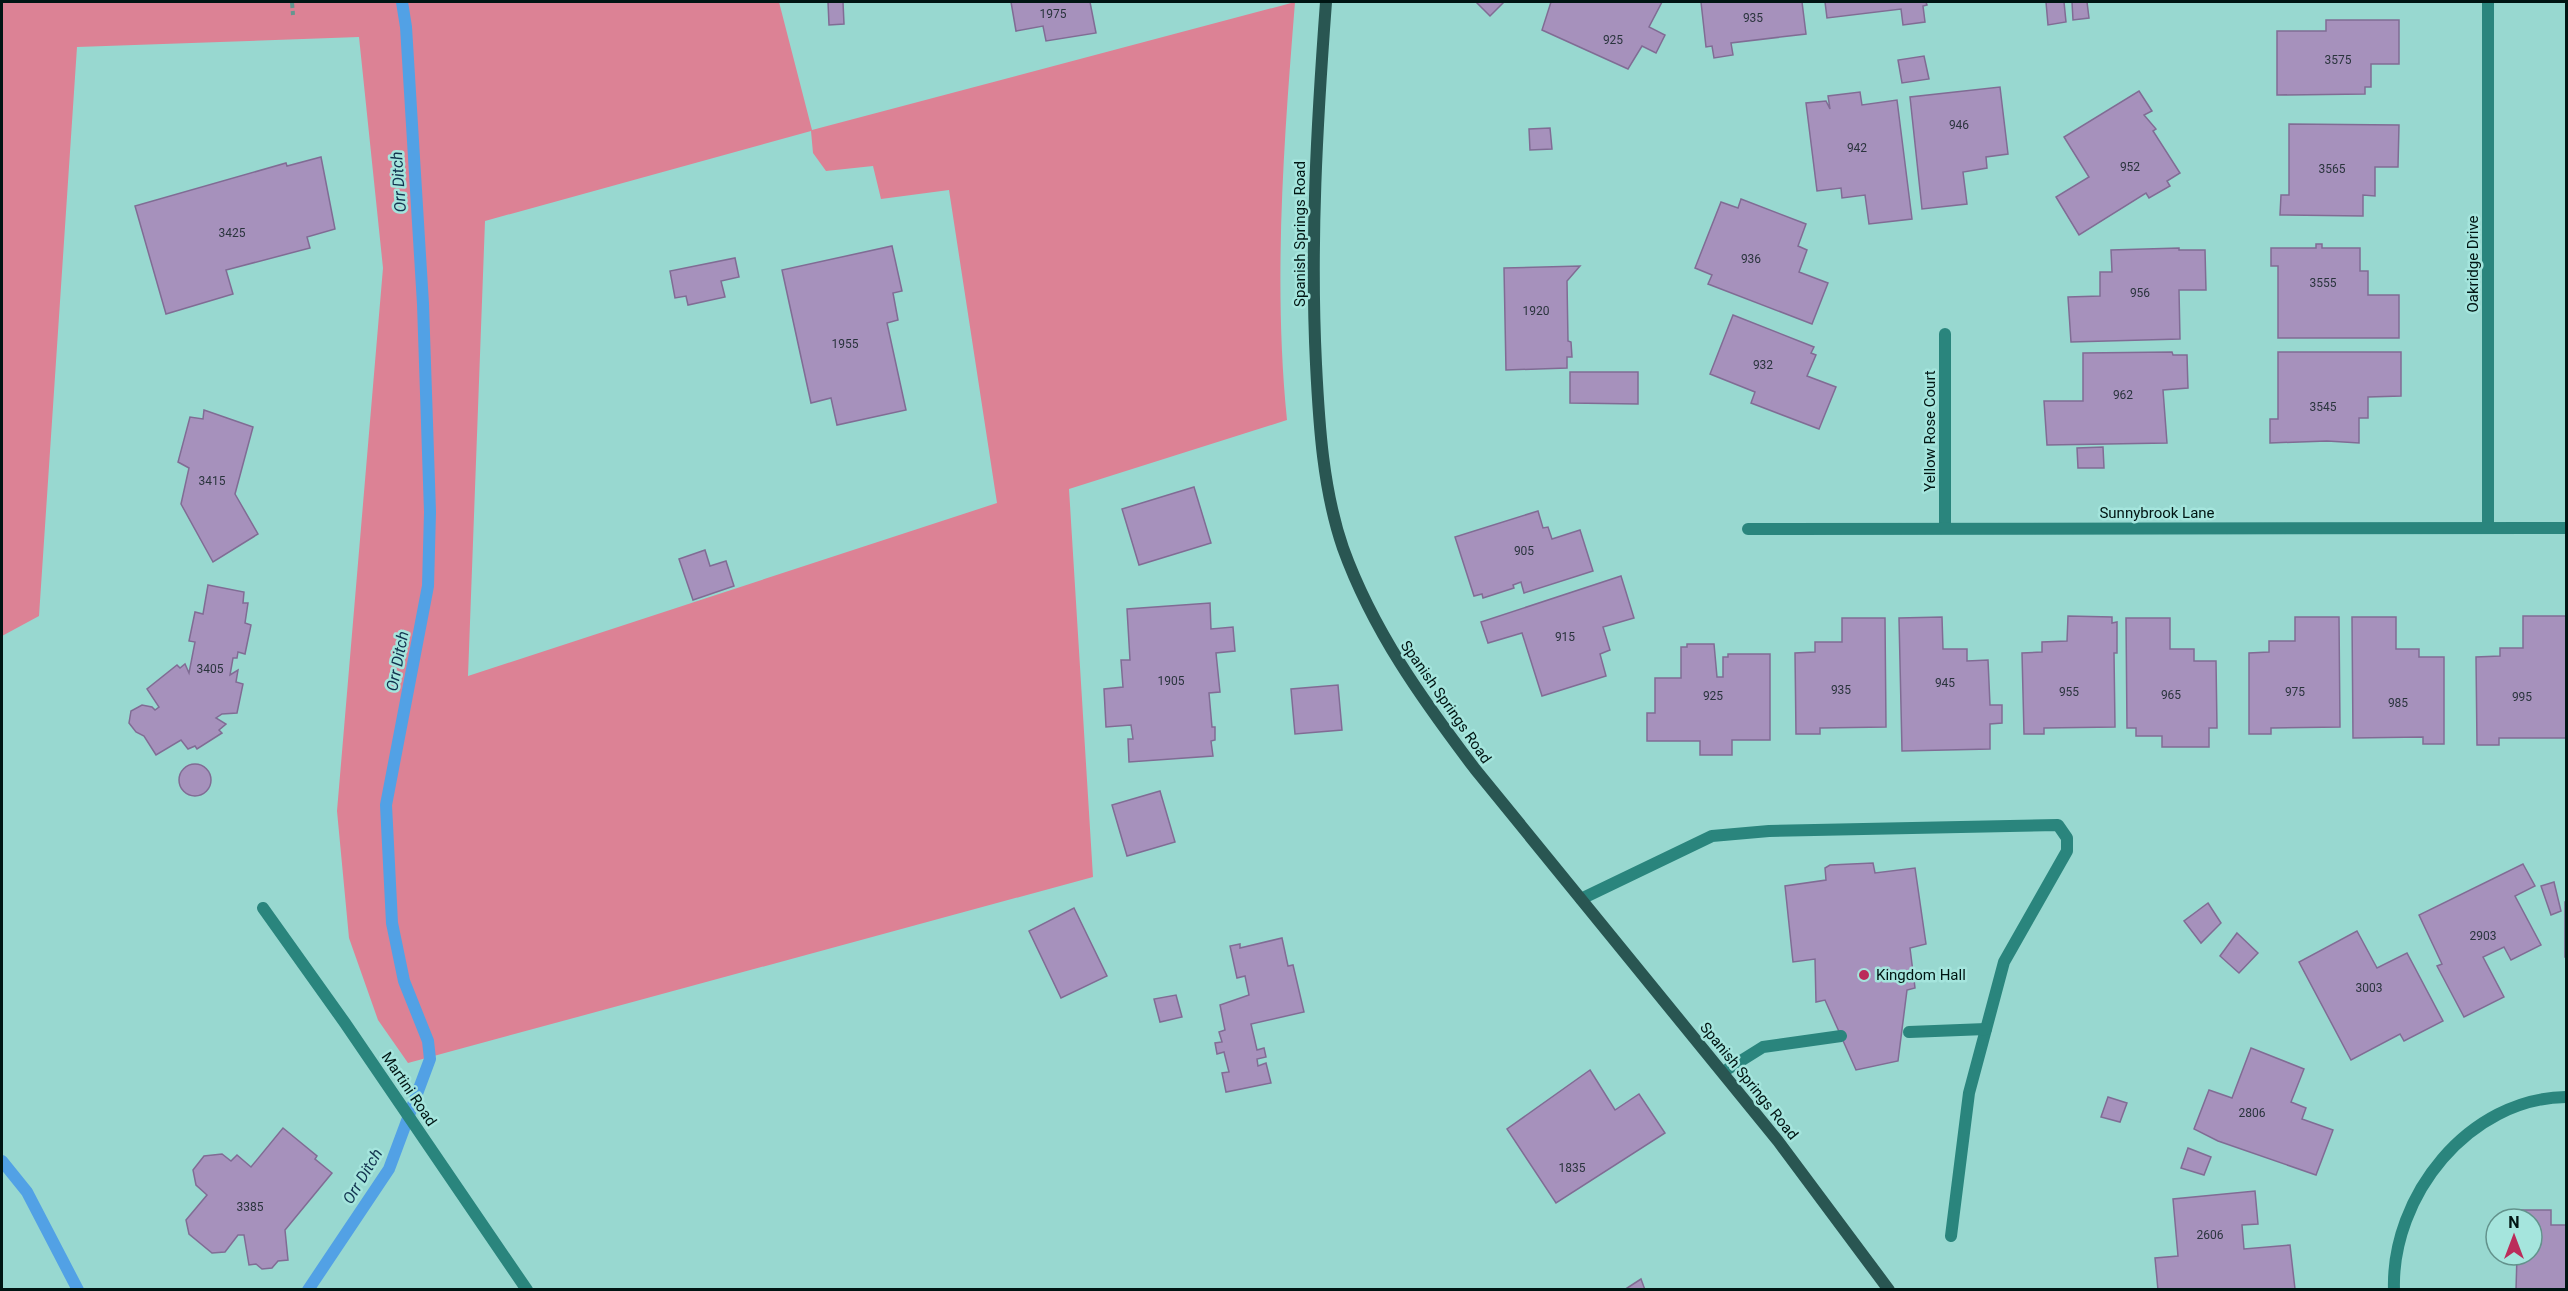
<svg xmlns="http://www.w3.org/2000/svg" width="2568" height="1291" font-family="Roboto,sans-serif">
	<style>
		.green { fill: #dc8295; fill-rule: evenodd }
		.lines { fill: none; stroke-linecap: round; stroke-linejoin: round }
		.stream { stroke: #52a1e5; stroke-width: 12 }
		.building { fill: #a691bc; stroke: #806c94; stroke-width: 1.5 }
		.path { stroke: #649690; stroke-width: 4; stroke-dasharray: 6 3; stroke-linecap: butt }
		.lane { stroke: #2a857d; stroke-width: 12 }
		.street { stroke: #2a857d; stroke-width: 12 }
		.secondary { stroke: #295652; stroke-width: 12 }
		.poi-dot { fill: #bb2c5a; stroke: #a5e5dd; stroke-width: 2 }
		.labels { text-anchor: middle; stroke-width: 5; stroke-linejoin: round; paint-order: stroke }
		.number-label { font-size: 12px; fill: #2a343d }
		.street-label { font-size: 15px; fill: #001513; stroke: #a5e5dd }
		.poi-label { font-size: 15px; fill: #001513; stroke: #a5e5dd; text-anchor: start }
		.water-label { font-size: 16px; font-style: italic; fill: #12334f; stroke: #a5e5dd }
	</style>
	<rect width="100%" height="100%" fill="#98d8d0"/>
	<path class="green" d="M2,2H779L812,130L1295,2C1284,140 1273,281 1287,420L1069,489L1093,877L408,1063L378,1020L349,938L337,811L383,268L359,37L77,47L39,616L2,636ZM811,131L813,153L826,171L873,166L881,199L949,190L997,503L468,676L485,221Z"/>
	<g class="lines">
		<g class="stream">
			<polyline points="2,1161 27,1192 78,1290"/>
			<polyline points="308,1290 389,1169 430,1059 428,1041 404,981 392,923 386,805 428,586 430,512 423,304 406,27 402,2"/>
		</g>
	</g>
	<g class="building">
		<polygon points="828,2 843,2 844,24 829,25"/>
		<polygon points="1011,2 1090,2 1096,33 1046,41 1043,26 1016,31"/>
		<polygon points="1476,2 1504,2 1490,16"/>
		<polygon points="1551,2 1662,2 1649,27 1665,35 1656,53 1642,46 1628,69 1542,30"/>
		<polygon points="1701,2 1802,2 1806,34 1731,43 1733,55 1714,58 1712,46 1706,47"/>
		<polygon points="1825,2 1926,2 1927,5 1923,6 1925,22 1903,25 1901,9 1827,18"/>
		<polygon points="2046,2 2064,2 2066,22 2048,25"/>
		<polygon points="2072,2 2087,2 2089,18 2073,20"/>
		<polygon points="2326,20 2399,20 2399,64 2371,64 2371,87 2365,87 2365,94 2277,95 2277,31 2326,31"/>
		<polygon points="1924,56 1929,79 1902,83 1898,60"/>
		<polygon points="2000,87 2008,154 1986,157 1987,168 1963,172 1967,204 1922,209 1910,97"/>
		<polygon points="2139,91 2152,111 2144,115 2156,129 2153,131 2180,173 2167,181 2170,186 2149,198 2146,193 2079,235 2056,197 2089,177 2064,137"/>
		<polygon points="1860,92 1862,105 1897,100 1912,219 1869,224 1865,195 1842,198 1841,188 1817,191 1806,103 1826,101 1830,109 1828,96"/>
		<polygon points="2289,124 2399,125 2398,167 2375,167 2375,196 2363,195 2363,216 2280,215 2281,195 2289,195"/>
		<polygon points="1550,128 1552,149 1530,150 1529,129"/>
		<polygon points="321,157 335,229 307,237 310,248 226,270 233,294 166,314 135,206 286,163 287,166"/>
		<polygon points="1741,199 1806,224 1798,246 1807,250 1799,272 1828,283 1812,324 1708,284 1712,275 1695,268 1721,202 1738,208"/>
		<polygon points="2316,244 2322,244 2322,248 2360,248 2360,271 2368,271 2368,295 2399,295 2399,338 2278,338 2278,266 2271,266 2271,248 2316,248"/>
		<polygon points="892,246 902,291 893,293 898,320 887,323 906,410 837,425 831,398 811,403 782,270"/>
		<polygon points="2179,248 2179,250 2205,250 2206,290 2179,290 2180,339 2071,342 2068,297 2100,296 2100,272 2112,272 2111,250"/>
		<polygon points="735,258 739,277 721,281 725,297 688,305 686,296 675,298 670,271"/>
		<polygon points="1580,266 1567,281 1568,341 1571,342 1572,357 1567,357 1567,368 1506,370 1504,268"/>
		<polygon points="1733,315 1814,347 1811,353 1816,355 1807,376 1836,387 1819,429 1751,403 1755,392 1710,374"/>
		<polygon points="2172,352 2173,355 2187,355 2188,388 2163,390 2167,443 2047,445 2044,401 2083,401 2083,353"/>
		<polygon points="2278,352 2401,352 2401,396 2368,397 2368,418 2359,418 2359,443 2327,441 2270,443 2270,419 2278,419"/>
		<polygon points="1570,372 1638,372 1638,404 1570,403"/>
		<polygon points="204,410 253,427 235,494 258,534 213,562 181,504 189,468 178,462 190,417 203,419"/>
		<polygon points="2103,447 2104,468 2078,468 2077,448"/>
		<polygon points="1194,487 1211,543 1139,565 1122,509"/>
		<polygon points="1538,511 1543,528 1548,527 1552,539 1580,530 1593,571 1524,593 1521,582 1513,585 1514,588 1483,598 1482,594 1474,596 1455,537"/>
		<polygon points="705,550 710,566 726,561 734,586 693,600 679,559"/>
		<polygon points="1621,576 1634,618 1603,627 1610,650 1600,654 1606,676 1542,696 1522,633 1488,643 1481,622"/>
		<polygon points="208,585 244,592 243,603 248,603 245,623 251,625 245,654 238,652 237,658 233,658 230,675 238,670 236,682 243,684 237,713 222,714 216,718 226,724 219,730 222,733 197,749 195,746 188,749 181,740 156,755 144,736 136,732 129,723 131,711 142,705 152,707 155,710 159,707 147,689 177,665 180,668 185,664 189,673 195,642 189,641 195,612 203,614"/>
		<polygon points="1210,603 1211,629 1233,627 1235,651 1216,653 1220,692 1209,693 1212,727 1215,727 1215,740 1211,741 1213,756 1129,762 1128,739 1133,739 1131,725 1106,727 1104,689 1123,687 1121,660 1130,660 1127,609"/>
		<polygon points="2068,616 2112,617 2112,623 2117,622 2117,653 2114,653 2115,727 2044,728 2044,734 2024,734 2022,653 2042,652 2042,642 2067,641"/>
		<polygon points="2523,616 2566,616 2566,738 2499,738 2499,745 2477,745 2476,657 2500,656 2500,648 2523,648"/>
		<polygon points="1942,617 1943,649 1967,649 1967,661 1988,660 1990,705 2002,705 2002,723 1990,724 1990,749 1902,751 1899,618"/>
		<polygon points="2295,617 2339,617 2340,727 2271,728 2271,734 2249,734 2249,653 2269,652 2269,641 2295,641"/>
		<polygon points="2352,617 2396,617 2396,649 2419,649 2419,657 2444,657 2444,744 2423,744 2423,737 2353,738"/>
		<polygon points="1842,618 1885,618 1886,727 1820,728 1820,734 1796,734 1795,653 1815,652 1815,642 1842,642"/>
		<polygon points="2126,618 2170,618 2170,649 2194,649 2194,661 2216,661 2217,728 2209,728 2209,747 2162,747 2162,736 2136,736 2136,728 2127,728"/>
		<polygon points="1687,644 1714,644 1717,677 1723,677 1723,657 1728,657 1728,654 1770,654 1770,740 1732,740 1732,755 1700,755 1700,741 1647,741 1647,713 1655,713 1655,678 1681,678 1681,647 1687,647"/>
		<polygon points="1338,685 1342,730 1295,734 1291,689"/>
		<circle cx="195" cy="780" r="16"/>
		<polygon points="1160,791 1175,842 1127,856 1112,805"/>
		<polygon points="1873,863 1875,873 1915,868 1926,944 1910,948 1915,988 1907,990 1898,1061 1856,1070 1825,1000 1816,1002 1815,959 1793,962 1785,886 1826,880 1825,868 1830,865"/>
		<polygon points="2523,864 2535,886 2515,896 2541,945 2511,960 2504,947 2483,957 2504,997 2464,1017 2437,966 2442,964 2419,915"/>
		<polygon points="2554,882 2561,911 2551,915 2541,886"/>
		<rect x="2565" y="902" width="1" height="55"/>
		<polygon points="2208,903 2221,923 2201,943 2184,921"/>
		<polygon points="1074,908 1107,976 1061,998 1029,931"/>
		<polygon points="2357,931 2377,968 2407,953 2443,1021 2404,1041 2400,1034 2351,1060 2299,962"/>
		<polygon points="2237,933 2258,953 2239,973 2220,956"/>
		<polygon points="1282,938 1288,966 1293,965 1304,1012 1251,1024 1257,1050 1264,1048 1266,1057 1257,1059 1258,1066 1266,1063 1271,1083 1226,1092 1222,1073 1229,1072 1224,1052 1217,1054 1215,1043 1222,1042 1219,1032 1225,1030 1220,1005 1249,995 1245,976 1237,978 1230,946 1240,944 1240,948"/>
		<polygon points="1176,995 1182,1017 1160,1022 1154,999"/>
		<polygon points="2251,1048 2304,1069 2291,1102 2306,1108 2302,1119 2333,1130 2316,1175 2218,1141 2194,1129 2209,1090 2232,1098"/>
		<polygon points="1590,1070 1615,1110 1639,1094 1665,1133 1556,1203 1507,1129"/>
		<polygon points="2108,1097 2127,1103 2120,1122 2101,1117"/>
		<polygon points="283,1128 317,1156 315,1159 332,1173 285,1230 288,1260 278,1261 272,1268 262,1269 256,1264 249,1265 244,1235 238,1235 225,1252 212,1253 189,1234 186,1220 207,1195 196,1185 193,1170 204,1156 222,1154 231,1161 237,1155 251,1167"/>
		<polygon points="2188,1148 2211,1157 2204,1175 2181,1168"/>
		<polygon points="2255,1191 2258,1224 2242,1225 2244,1249 2290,1245 2295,1289 2158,1290 2155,1258 2178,1256 2173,1199"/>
		<polygon points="2517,1210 2551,1210 2551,1225 2566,1225 2566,1290 2516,1290 2517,1255 2532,1255 2532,1219 2517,1219"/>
		<polygon points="1641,1279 1645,1290 1624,1290"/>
	</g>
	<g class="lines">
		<polyline class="path" points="292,2 293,15"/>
		<g class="lane">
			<polyline points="1581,899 1712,836 1769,831 2058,825 2067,838 2067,851 2004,962 1969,1093 1951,1236"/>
			<polyline points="1909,1032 1986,1029"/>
			<polyline points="1723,1072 1763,1047 1841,1036"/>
		</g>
		<g class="street">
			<polyline points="2488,2 2488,527"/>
			<polyline points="1945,334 1945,528"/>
			<polyline points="1748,529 2566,528"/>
			<polyline points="263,908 345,1023 527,1290"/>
			<path d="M2394,1290C2391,1196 2469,1098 2566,1097"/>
		</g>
		<path class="secondary" d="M1326,2C1317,123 1310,243 1316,364C1319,425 1323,490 1343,548C1373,631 1422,699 1475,769L1778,1141L1889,1290"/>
	</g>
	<circle class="poi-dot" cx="1864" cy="975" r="6"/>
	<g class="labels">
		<g class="number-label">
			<text x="1053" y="18">1975</text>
			<text x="1753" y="22">935</text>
			<text x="1613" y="44">925</text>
			<text x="2338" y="64">3575</text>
			<text x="1959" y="129">946</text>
			<text x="1857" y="152">942</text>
			<text x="2130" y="171">952</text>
			<text x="2332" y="173">3565</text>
			<text x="232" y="237">3425</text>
			<text x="1751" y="263">936</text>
			<text x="2323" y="287">3555</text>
			<text x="2140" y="297">956</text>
			<text x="1536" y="315">1920</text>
			<text x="845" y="348">1955</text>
			<text x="1763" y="369">932</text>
			<text x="2123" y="399">962</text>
			<text x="2323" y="411">3545</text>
			<text x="212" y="485">3415</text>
			<text x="1524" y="555">905</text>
			<text x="1565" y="641">915</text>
			<text x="210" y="673">3405</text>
			<text x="1171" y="685">1905</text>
			<text x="1945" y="687">945</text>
			<text x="1841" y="694">935</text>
			<text x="2069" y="696">955</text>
			<text x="2295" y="696">975</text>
			<text x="2171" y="699">965</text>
			<text x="1713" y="700">925</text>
			<text x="2522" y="701">995</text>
			<text x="2398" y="707">985</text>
			<text x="2483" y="940">2903</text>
			<text x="2369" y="992">3003</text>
			<text x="2252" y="1117">2806</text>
			<text x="1572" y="1172">1835</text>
			<text x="250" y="1211">3385</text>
			<text x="2210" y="1239">2606</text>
		</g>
		<g class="street-label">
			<text transform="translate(1300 234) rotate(-90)" y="5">Spanish Springs Road</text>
			<text transform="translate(2473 264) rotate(-90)" y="5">Oakridge Drive</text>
			<text transform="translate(1930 431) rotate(-90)" y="5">Yellow Rose Court</text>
			<text x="2157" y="518">Sunnybrook Lane</text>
			<text transform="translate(1446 702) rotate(55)" y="5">Spanish Springs Road</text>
			<text transform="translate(1749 1081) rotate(51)" y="5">Spanish Springs Road</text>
			<text transform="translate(409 1089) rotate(56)" y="5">Martini Road</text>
		</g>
		<g class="poi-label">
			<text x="1876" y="980">Kingdom Hall</text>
		</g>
		<g class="water-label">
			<text transform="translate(398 182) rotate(-94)" y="6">Orr Ditch</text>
			<text transform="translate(397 661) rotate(-79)" y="6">Orr Ditch</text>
			<text transform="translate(362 1176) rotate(-59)" y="6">Orr Ditch</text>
		</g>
	</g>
	<rect width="2568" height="1291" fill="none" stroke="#001513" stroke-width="6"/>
	<g transform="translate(2514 1237)"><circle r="28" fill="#a5e5dd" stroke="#63928c" stroke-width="1.5"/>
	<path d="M0-4.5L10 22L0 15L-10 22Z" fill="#bb2c5a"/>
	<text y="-9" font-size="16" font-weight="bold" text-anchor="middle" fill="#001513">N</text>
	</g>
</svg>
